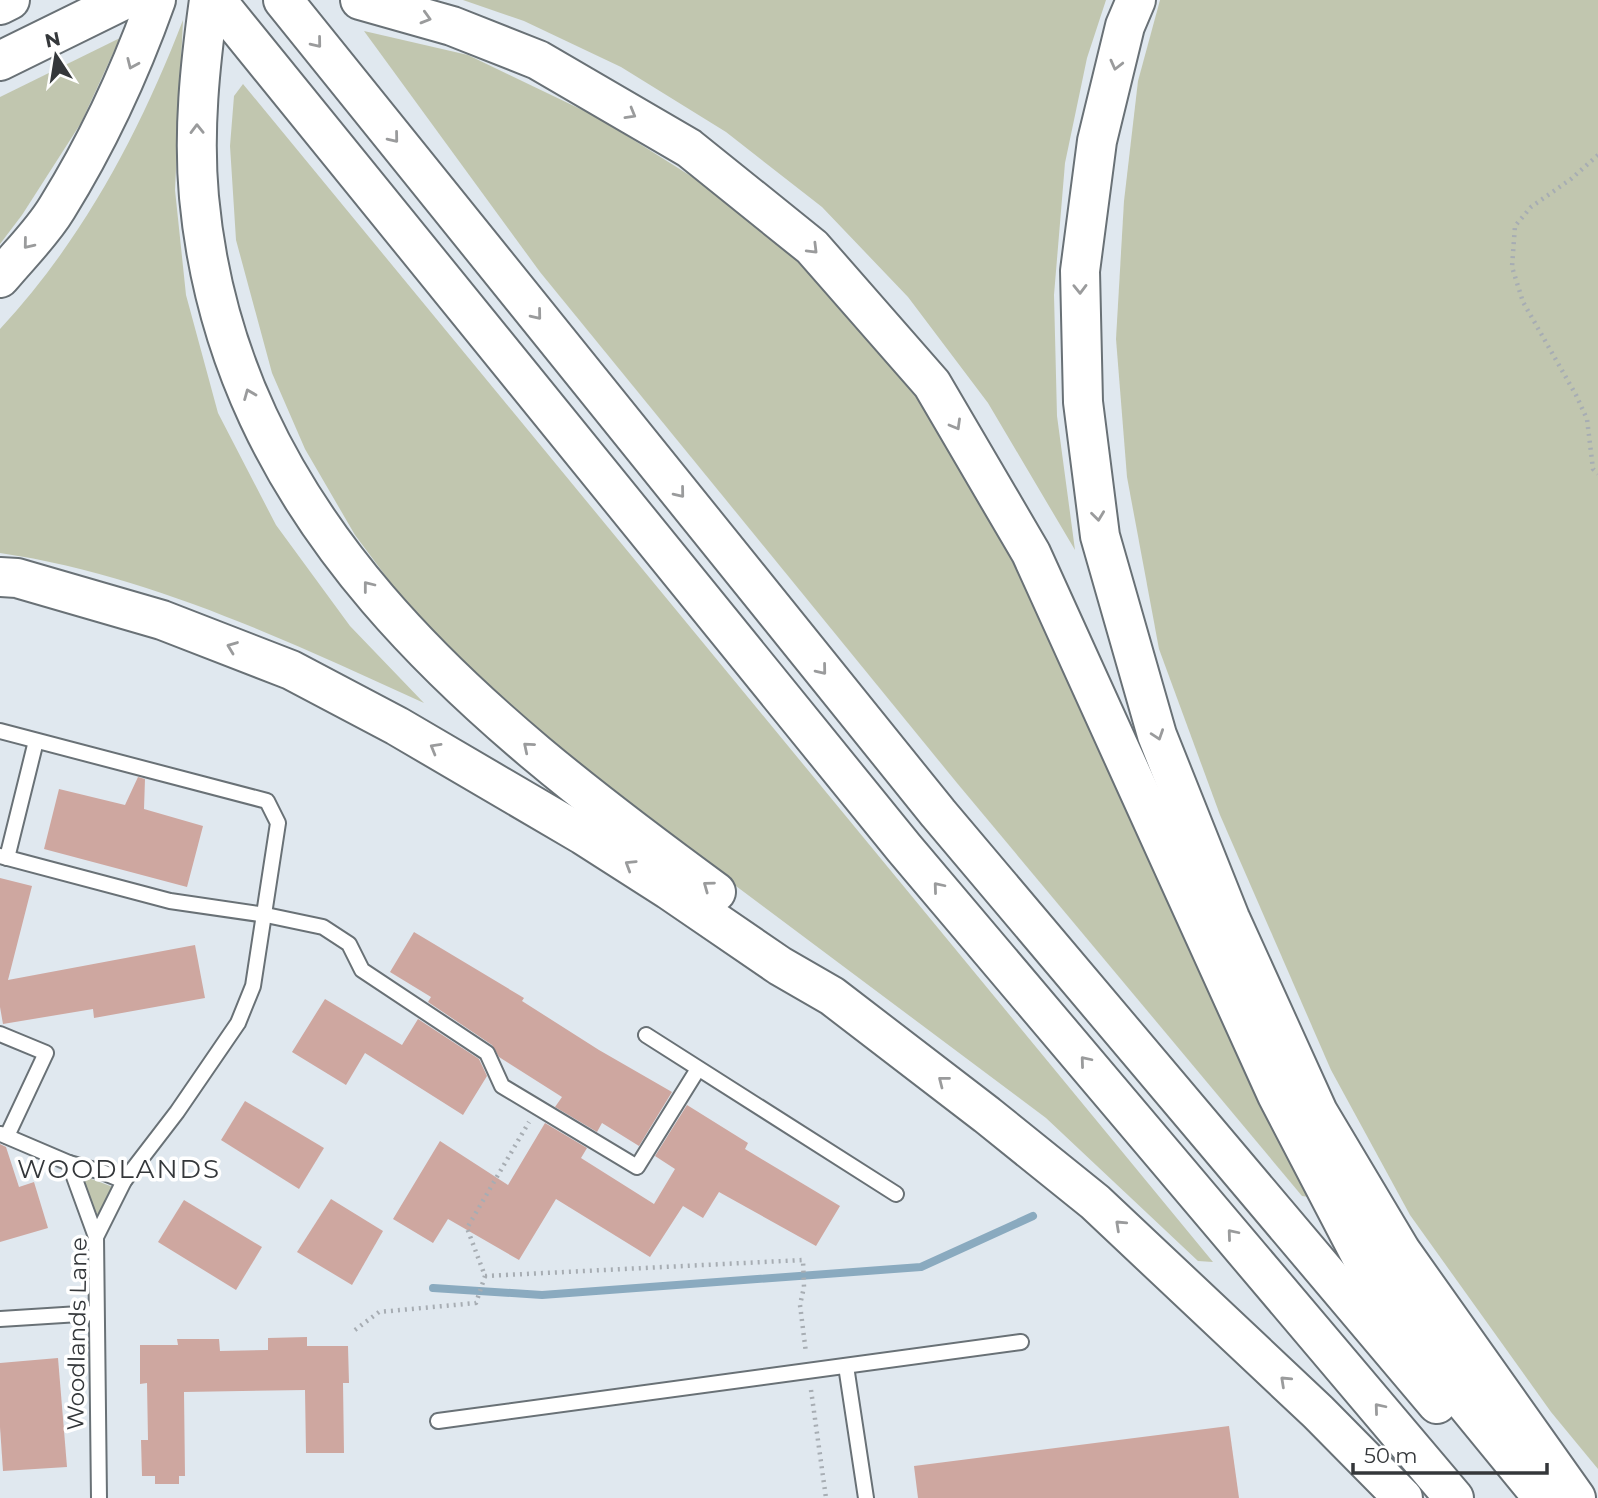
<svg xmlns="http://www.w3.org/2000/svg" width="1598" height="1498" font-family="Montserrat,sans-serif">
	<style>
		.green { fill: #c1c6af }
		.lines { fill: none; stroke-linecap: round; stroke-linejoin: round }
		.stream { stroke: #8aaabf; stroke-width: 8 }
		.building { fill: #cea7a0 }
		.service-casing { stroke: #697176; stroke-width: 18 }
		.motorway-casing { stroke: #697176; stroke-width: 42 }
		.path { stroke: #a7adb3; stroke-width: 4.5; stroke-dasharray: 2 5; stroke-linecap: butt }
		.service { stroke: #fff; stroke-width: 14 }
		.motorway { stroke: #fff; stroke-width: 38 }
		.oneway { stroke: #9a9b9c }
		.labels { text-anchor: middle; stroke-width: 7; stroke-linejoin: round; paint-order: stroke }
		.street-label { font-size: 23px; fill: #34373a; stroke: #fff }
		.quarter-label { font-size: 26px; letter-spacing: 2px; fill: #34373a; stroke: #fff }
	</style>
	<rect width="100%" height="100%" fill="#e0e8ef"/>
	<g class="green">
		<polygon points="463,0 1106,0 1087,58 1065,163 1054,295 1057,416 1075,550 988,403 908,297 822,207 726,132 621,67 524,21"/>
		<polygon points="1160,0 1598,0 1598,1469 1551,1412 1410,1215 1331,1070 1220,815 1159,649 1127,477 1116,339 1124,201 1138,81"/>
		<path d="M183,20L175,190L186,295L218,413L276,525L350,626L424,703C287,641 150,575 0,553V329C82,241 140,132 183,20Z"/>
		<polygon points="364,31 468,55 597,117 713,190 826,285 894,359 1007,539 1315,1198 1302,1196 957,783 540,272"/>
		<polygon points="120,38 81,123 22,215 0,244 0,97"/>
		<polygon points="243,84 1213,1262 1198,1261 1046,1118 565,758 420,622 355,535 305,449 272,373 236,240 230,146 234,96"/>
		<polygon points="78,1174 113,1187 98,1216"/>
	</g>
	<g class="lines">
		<polyline class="stream" points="433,1288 542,1295 921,1267 1033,1216"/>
	</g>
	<g class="building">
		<polygon points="138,777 145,779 144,809 203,826 187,887 44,849 59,789 125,805"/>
		<polygon points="0,878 32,886 8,980 195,945 205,998 94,1018 93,1009 3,1024 0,1007"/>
		<polygon points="414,932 524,998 522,1001 599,1050 672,1092 639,1146 602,1123 597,1132 555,1107 562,1097 499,1057 492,1045 428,1002 431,997 390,972"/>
		<polygon points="325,999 402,1045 418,1019 479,1059 487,1076 463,1115 365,1053 346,1085 292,1052"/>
		<polygon points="245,1101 324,1148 299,1189 221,1140"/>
		<polygon points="687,1105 748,1143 745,1149 840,1206 816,1246 719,1192 703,1218 683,1206 650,1257 556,1199 519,1260 448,1219 433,1243 393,1219 440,1141 508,1185 545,1123 587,1148 581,1158 654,1204 675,1169 655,1156"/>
		<polygon points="0,1144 6,1147 19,1187 34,1182 48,1228 0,1242"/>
		<polygon points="331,1199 383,1231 352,1285 297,1252"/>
		<polygon points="184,1200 262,1247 236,1290 158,1242"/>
		<polygon points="307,1337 307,1346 348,1346 349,1383 343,1383 344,1453 306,1453 305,1390 184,1392 185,1476 179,1476 179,1484 155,1484 155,1476 142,1476 141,1440 148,1440 147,1383 140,1384 140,1345 178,1345 177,1339 219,1339 220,1351 268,1350 268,1338"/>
		<polygon points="58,1358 67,1467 3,1471 0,1427 0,1363"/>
		<polygon points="1229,1426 1239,1498 918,1498 914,1466"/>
	</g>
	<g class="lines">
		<defs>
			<g id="service">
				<polyline points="0,731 267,801 278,823 253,986 238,1023 177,1112 124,1181 96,1237 99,1498"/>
				<polyline points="0,856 170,901 266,915 323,927 349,944 362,970 487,1053 502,1086 637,1167 698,1069"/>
				<polyline points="7,858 36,741"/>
				<polyline points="0,1034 46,1053 7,1136"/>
				<polyline points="646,1035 896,1194"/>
				<polyline points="1,1134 69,1163 102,1172 124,1181"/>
				<polyline points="69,1163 96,1237"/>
				<polyline points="0,1319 95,1313"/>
				<polyline points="846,1366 866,1498"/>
				<polyline points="438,1421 1021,1342"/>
			</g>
			<g id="motorway">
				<path d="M209,0C200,65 193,131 199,197C229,520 473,714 716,892"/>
				<polyline points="216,0 904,848 1454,1498"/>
				<polyline points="283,0 938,813 1437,1404"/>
				<polyline points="360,0 452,26 538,60 689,148 812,247 932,384 1031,553 1277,1095 1364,1262 1452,1387 1543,1498"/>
				<polyline points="1136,0 1125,26 1097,141 1080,271 1083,402 1100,536 1157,735 1230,918 1318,1112 1401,1251 1576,1498"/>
				<polyline points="0,5 10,0"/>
				<polyline points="0,61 124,0"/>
				<path d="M0,278C19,255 42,233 57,208C98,142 130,73 156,0"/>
				<polyline points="0,577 17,578 162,620 291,670 397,726 583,835 669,890 780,966 832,996 987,1115 1095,1202 1318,1412 1403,1498"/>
			</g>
		</defs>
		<use href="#service" class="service-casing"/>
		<use href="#motorway" class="motorway-casing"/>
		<g class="path">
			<polyline points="1598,155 1571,179 1531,207 1515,226 1512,267 1523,302 1576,395 1587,419 1593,469 1598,474"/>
			<polyline points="485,1276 803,1260 804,1287 800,1305 806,1353"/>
			<polyline points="355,1330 379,1312 476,1303 485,1276 467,1228 529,1122"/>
			<polyline points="811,1390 826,1498"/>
		</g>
		<use href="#service" class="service"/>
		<use href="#motorway" class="motorway"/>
	</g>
	<defs><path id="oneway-chevron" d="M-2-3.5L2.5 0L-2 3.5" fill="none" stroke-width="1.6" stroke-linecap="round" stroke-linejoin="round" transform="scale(1.75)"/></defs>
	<g class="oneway">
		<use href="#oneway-chevron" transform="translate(426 18) rotate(16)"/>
		<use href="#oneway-chevron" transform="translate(317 43) rotate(51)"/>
		<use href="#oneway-chevron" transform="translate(132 64) rotate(114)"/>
		<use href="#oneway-chevron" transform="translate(1116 65) rotate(104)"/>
		<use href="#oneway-chevron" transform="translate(631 114) rotate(30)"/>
		<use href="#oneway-chevron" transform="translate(197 129) rotate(-91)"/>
		<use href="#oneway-chevron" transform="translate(394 138) rotate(51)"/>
		<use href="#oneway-chevron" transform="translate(28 244) rotate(129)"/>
		<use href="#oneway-chevron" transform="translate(813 249) rotate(45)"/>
		<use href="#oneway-chevron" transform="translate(1080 289) rotate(89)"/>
		<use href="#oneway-chevron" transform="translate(537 315) rotate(51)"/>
		<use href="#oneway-chevron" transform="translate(249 394) rotate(-112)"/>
		<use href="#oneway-chevron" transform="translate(956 425) rotate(60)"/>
		<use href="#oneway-chevron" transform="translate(680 493) rotate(51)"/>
		<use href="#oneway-chevron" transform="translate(1098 516) rotate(83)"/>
		<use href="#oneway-chevron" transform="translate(368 586) rotate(-128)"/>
		<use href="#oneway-chevron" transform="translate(232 647) rotate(-159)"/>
		<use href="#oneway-chevron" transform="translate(822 670) rotate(51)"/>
		<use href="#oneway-chevron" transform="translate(1158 735) rotate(71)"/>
		<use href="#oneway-chevron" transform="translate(528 747) rotate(-140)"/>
		<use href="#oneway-chevron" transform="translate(435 748) rotate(-150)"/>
		<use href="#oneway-chevron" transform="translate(630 865) rotate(-148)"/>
		<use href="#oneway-chevron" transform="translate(708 886) rotate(-144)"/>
		<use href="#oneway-chevron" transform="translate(938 887) rotate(-130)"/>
		<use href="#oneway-chevron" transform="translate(1085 1061) rotate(-130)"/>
		<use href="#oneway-chevron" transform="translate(943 1081) rotate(-142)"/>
		<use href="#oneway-chevron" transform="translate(1120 1225) rotate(-137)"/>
		<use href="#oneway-chevron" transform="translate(1232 1234) rotate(-130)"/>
		<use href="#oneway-chevron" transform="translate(1285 1381) rotate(-137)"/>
		<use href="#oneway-chevron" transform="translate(1379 1408) rotate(-130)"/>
	</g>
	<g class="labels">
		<g class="street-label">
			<text transform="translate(77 1334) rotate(-89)" y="8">Woodlands Lane</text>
		</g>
		<g class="quarter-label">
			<text x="119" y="1178">WOODLANDS</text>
		</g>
	</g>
	<g transform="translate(56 56) rotate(348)" stroke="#ffffff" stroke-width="5" paint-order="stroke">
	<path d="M0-5L12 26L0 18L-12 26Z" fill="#34373a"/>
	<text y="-10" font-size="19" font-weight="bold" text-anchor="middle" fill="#34373a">N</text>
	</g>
	<path d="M1353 1463v10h194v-10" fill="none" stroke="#34373a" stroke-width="3.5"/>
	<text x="1364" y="1463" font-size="21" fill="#34373a" stroke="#ffffff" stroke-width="5" paint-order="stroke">50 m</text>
</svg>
